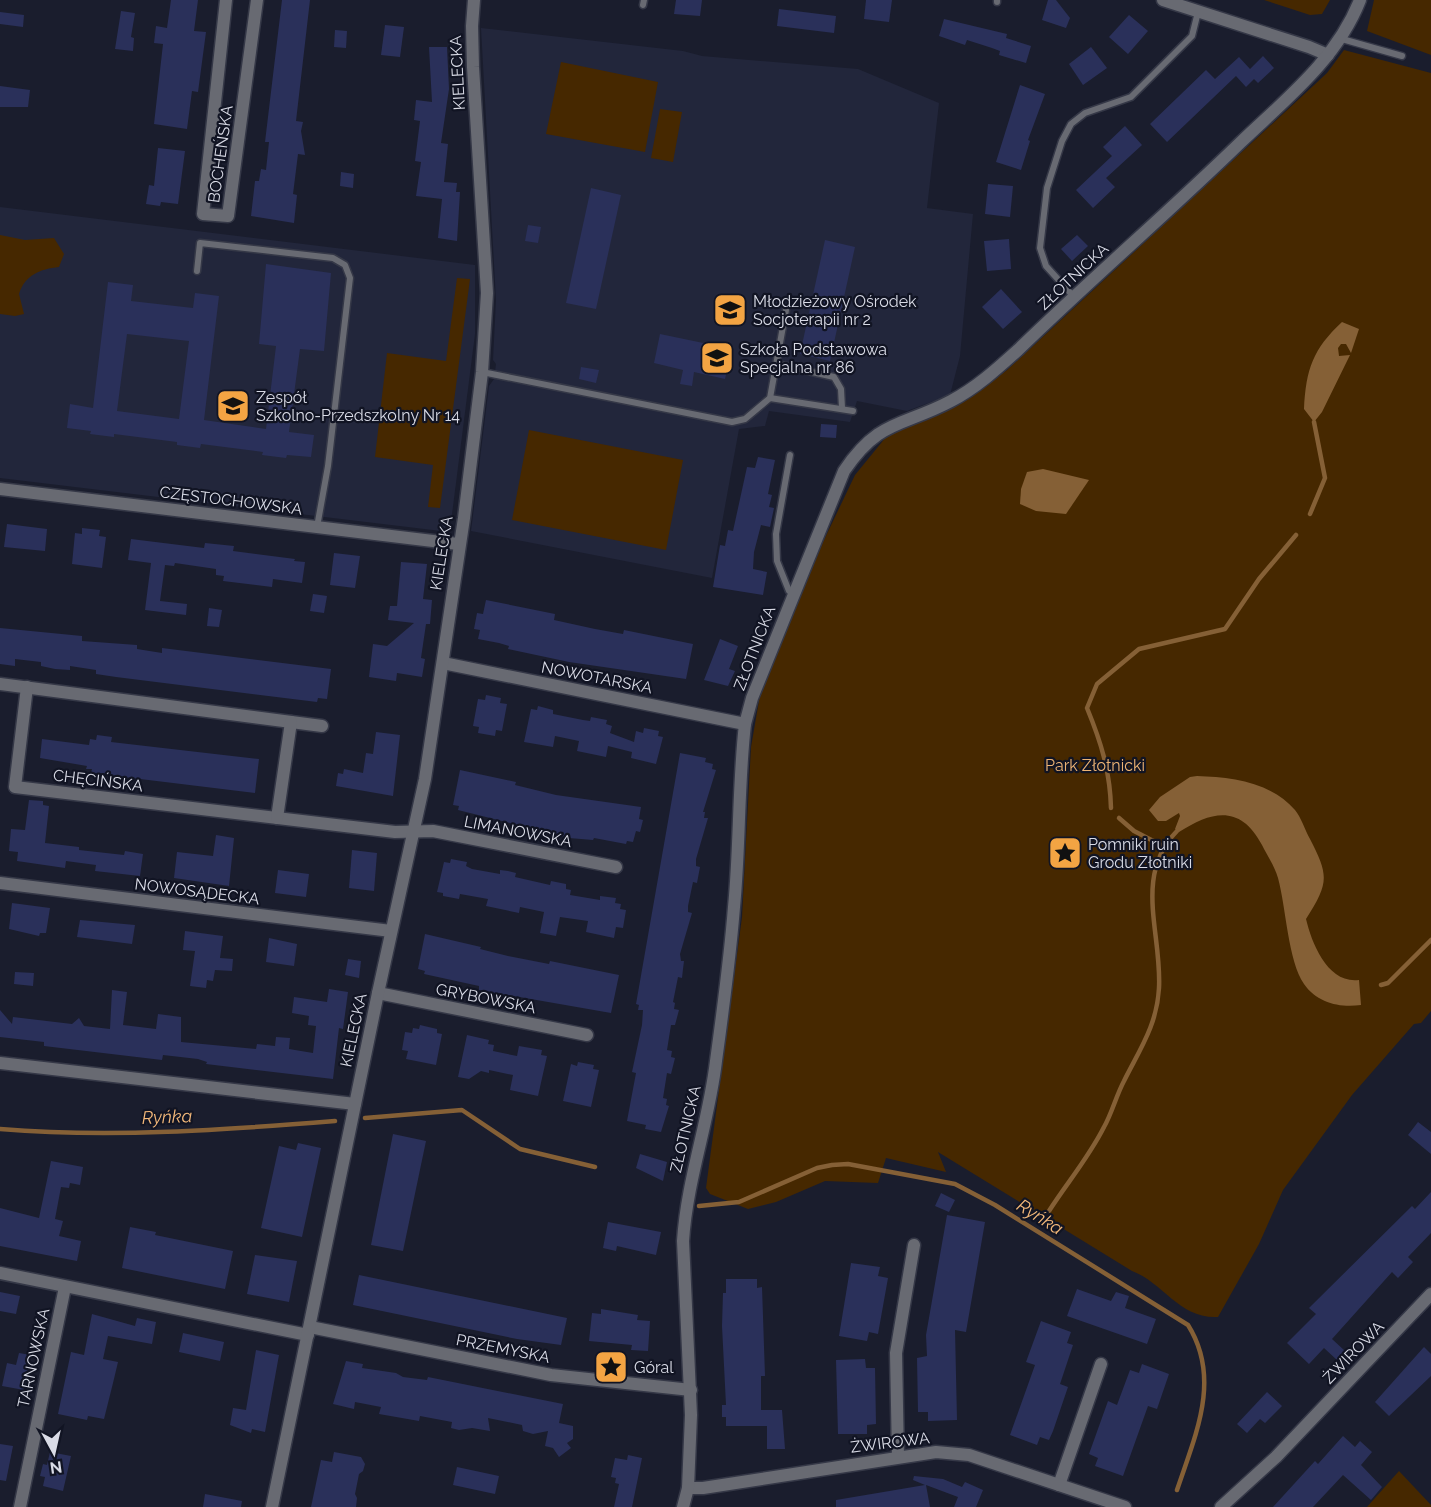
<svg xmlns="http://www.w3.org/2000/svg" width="1431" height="1507" font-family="Raleway,sans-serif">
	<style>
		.built { fill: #22263b }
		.green { fill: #462800 }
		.water { fill: #856036 }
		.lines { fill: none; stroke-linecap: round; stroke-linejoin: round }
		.stream { stroke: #856036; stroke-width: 4.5 }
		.building { fill: #2a305a; fill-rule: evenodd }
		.lane-casing { stroke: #353847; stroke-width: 9 }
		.street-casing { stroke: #353847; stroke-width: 15 }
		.lane { stroke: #686a72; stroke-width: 6 }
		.street { stroke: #686a72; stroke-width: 12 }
		.labels { text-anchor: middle; stroke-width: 4.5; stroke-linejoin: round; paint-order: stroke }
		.street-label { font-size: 16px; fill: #d9dbe6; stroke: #111423 }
		.poi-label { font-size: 16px; fill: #d9dbe6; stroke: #111423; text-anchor: start }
		.park-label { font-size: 16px; fill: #eeb475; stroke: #111423 }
		.water-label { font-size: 18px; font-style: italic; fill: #f4b97a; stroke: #111423 }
	</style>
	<rect width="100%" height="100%" fill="#1a1d2d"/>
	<g class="built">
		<polygon points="481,28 683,51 702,56 858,69 939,103 927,208 973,214 960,356 950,395 907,411 857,401 850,422 769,411 765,426 739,429 712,578 471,531 489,386 494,379 496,364 493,360 496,300"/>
		<polygon points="0,207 475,265 475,334 451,522 441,531 0,478"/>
	</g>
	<g class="green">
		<polygon points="1264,0 1330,0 1322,14 1310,15"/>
		<polygon points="1374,0 1431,0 1431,55 1367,31"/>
		<path d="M1344,50L1431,73V1011L1421,1023L1414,1024L1352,1095L1283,1190L1259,1244L1218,1317C1179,1319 1164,1283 1132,1271L938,1152L946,1172L886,1158L878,1183L825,1181L776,1202L748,1209L710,1194L706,1188L742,917L751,747L760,695L823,542L855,475L886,437L970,398L1007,370L1327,73Z"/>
		<polygon points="561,62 658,82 645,152 546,134"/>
		<polygon points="660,109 682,112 673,162 651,158"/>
		<path d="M0,235L25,240L54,238L64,254L59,267C40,269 25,275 19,294L24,314L15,316L0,314Z"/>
		<polygon points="457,278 470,279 440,508 428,507 433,465 375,457 387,353 446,361"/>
		<polygon points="529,430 683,460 666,550 512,520"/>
		<polygon points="1399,1471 1431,1505 1431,1507 1367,1507"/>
	</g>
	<g class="water">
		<path d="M1342,322L1359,329L1351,353L1346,344H1341L1338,348L1339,356L1350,355L1322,412L1314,422L1304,409C1306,369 1313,349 1342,322Z"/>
		<polygon points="1043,469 1089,480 1066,514 1036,511 1020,504 1021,489 1027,472"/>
		<path d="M1197,776C1231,777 1271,782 1295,810C1301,817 1305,830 1310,839C1329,876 1329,883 1306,919C1312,944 1328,984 1359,980L1361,1005C1340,1008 1317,1003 1304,984C1288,961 1286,907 1278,878C1275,867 1267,855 1262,845C1241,805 1213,810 1179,832L1175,829L1180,816L1179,813L1166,821H1158L1149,810L1160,797L1190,777Z"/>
	</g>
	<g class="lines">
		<g class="stream">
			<polyline points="1310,514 1325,478 1314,422"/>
			<path d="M1111,808C1110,771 1101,742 1087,708L1097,684L1139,649L1225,629L1259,579L1296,535"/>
			<polyline points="1119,818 1134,831 1163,846"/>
			<polyline points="1381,985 1388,983 1431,940"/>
			<polyline points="365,1118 462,1110 520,1149 595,1167"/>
			<path d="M0,1129C111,1138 224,1130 335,1121"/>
			<path d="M699,1206L739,1202L817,1168L832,1165L848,1164L955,1184L995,1205L1188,1325C1222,1379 1195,1436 1177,1490"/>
			<path d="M1049,1211C1067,1183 1089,1157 1104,1127C1112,1113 1116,1096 1124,1081C1140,1049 1157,1025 1159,988C1162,933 1133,876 1177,831"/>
		</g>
	</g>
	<g class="building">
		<polygon points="171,0 198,0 194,31 206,32 198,92 192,91 187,129 154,124 163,44 154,43 156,26 167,28"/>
		<polygon points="282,0 310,0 296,121 303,122 301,131 305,155 298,154 293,194 297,195 294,223 251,216 255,181 259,181 261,169 266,170 269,142 265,142"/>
		<polygon points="676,0 702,0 700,16 674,14"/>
		<polygon points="866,0 892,0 889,22 864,19"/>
		<polygon points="1048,0 1056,0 1070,18 1066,28 1042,20"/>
		<polygon points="779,9 836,16 834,33 777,26"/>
		<polygon points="121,11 135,13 131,37 134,38 133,51 115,49"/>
		<polygon points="0,12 24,15 23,27 0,24"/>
		<polygon points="1129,15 1148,31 1128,54 1109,37"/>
		<polygon points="944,19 1007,34 1006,38 1031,46 1026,63 999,55 1000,51 992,48 967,40 965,45 939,36"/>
		<polygon points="385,25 404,27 400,57 381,55"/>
		<polygon points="335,30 347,31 346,48 334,47"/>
		<polygon points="429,47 447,47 449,89 441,143 448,144 444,182 457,183 456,192 460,192 457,241 438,238 442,199 416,196 421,162 415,161 420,121 414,120 416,100 432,102"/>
		<polygon points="1091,47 1107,68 1083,85 1069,64"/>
		<polygon points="1263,56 1274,68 1258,83 1254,79 1246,87 1236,76 1167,142 1150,124 1206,70 1215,79 1239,57 1250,69"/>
		<polygon points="1020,85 1045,94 1028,140 1030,141 1021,170 996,162"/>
		<polygon points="0,86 30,90 28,107 0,107"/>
		<polygon points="1125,126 1142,145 1106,178 1115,187 1093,208 1076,190 1112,156 1103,147"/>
		<polygon points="158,148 185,151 178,204 161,202 160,206 146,204 149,185 154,186"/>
		<polygon points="341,172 354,174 353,188 340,186"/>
		<polygon points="988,184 1013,186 1010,217 985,214"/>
		<polygon points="591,188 621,195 596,309 566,303"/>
		<polygon points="528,225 541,227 538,243 525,241"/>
		<polygon points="1077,235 1088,246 1072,261 1061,249"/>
		<polygon points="1009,239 1011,269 987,271 984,241"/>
		<polygon points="825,240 855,247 830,361 800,354"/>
		<path d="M266,264L331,273L324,351L300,349L289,432L314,435L311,457L287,455L286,458L262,455L263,452L201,444L200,448L177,445V442L114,434V437L90,434L91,431L67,428L70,404L93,408L108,282L133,285L131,301L193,308L195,293L219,296L204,420L266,429L276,346L259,344ZM127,334L189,341L179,419L117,411Z"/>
		<polygon points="1001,289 1022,312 1003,329 982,307"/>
		<polygon points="660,334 732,349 725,379 694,372 692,386 680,384 683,370 654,363"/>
		<polygon points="581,367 599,370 596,383 579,379"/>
		<polygon points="821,424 837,425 836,438 820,437"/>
		<polygon points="758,457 775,460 768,494 772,495 769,507 774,508 770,527 761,525 754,552 753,569 767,572 763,595 713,587 720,545 725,546 728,530 733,531 747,467 755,468"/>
		<polygon points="7,524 47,529 45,551 4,547"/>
		<polygon points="82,528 100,530 99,536 106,537 102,568 72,564 75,533 82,534"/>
		<polygon points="131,539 204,548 205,543 234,546 233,551 295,559 294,561 305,562 302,583 273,579 272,587 223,581 224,576 216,575 216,569 175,563 174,566 165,565 160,601 187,604 186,615 145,610 151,563 128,560"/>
		<polygon points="334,553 360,556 355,588 330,585"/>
		<polygon points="401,562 427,564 423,599 432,600 430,624 426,624 421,658 425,659 422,677 397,673 396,681 369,677 373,644 387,646 414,623 388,620 390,606 397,606"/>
		<polygon points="313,594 327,596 324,613 310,611"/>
		<polygon points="486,600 555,614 554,620 595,629 623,634 624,630 693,644 686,679 569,662 508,649 509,646 499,643 478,639 480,630 474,629 477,613 483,614"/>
		<polygon points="209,608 222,610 219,627 207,626"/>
		<polygon points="0,628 82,636 82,641 137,645 137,649 162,653 162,648 331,669 327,699 318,698 317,702 116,677 96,674 96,670 70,666 70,670 55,669 41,666 41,662 15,659 15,666 0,664"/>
		<polygon points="720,639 738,646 729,669 735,671 728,686 704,680"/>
		<polygon points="486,695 501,698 500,703 507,704 502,731 496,730 495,736 478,733 479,727 473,726 478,699 485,700"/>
		<polygon points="538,706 553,710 553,714 583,720 590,721 591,717 607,720 606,724 612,726 610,733 634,742 636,731 643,733 644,728 659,731 658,736 663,737 656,764 631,758 632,752 608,746 606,757 577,751 579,741 555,736 553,747 524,742 531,709 537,710"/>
		<polygon points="376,732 400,735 393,796 336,786 338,773 343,774 344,769 363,773 366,753 373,754"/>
		<polygon points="97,735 112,737 111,742 259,759 255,793 91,773 92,769 86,769 87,766 40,758 42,739 89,745 90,739 96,740"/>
		<polygon points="680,753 706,758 705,762 713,764 712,769 716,770 703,812 705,812 704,818 708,818 696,859 696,866 700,867 697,883 693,882 688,906 688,912 692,913 680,954 681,961 684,961 683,969 682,978 678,977 673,1002 675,1003 674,1009 679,1010 675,1025 671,1025 667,1050 672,1051 671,1057 675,1058 671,1074 667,1073 663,1098 667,1099 666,1105 669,1106 661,1132 645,1129 646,1125 627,1121 636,1073 632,1072 642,1025 643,1010 638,1010 639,1005 636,1004"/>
		<polygon points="460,770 516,782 515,785 556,795 641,807 639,819 643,820 640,832 636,831 633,842 627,841 626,844 594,838 593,840 569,838 458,810 459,806 453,805"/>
		<polygon points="29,800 43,801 43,805 49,806 45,843 79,847 79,850 124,855 125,851 143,854 140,876 95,871 96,865 66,861 65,868 17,861 18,852 9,851 11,829 25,830"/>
		<polygon points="216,835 234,838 229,886 174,878 177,852 213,856"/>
		<polygon points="352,850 377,853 374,891 349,888"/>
		<polygon points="451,859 467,862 466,866 472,869 500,874 500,870 508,871 516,873 515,877 550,885 551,881 566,884 566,889 571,890 570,895 600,900 600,896 616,898 615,903 621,904 620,909 626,910 623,928 616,927 614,938 586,932 588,921 560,917 556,936 540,933 544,912 520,907 519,913 486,906 488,899 460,894 459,899 443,896 443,893 437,892 444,862 450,863"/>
		<polygon points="278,870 309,874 306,897 275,893"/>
		<polygon points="12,903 50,908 46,933 40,933 39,936 9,929"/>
		<polygon points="80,920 135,925 132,944 77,937"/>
		<polygon points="185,931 223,936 220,958 233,959 232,971 215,970 213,981 207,980 206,988 190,986 195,951 183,950"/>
		<polygon points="425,934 481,947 480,949 508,956 549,964 550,961 619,975 611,1013 479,990 479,986 424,974 425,971 418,969"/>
		<polygon points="269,938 297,944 294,966 266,962"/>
		<polygon points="348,959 361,961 359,978 345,975"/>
		<polygon points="15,972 34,973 33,986 14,984"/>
		<polygon points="329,989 348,992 343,1029 339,1028 333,1079 206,1064 207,1062 198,1059 163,1055 162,1060 44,1046 44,1042 0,1037 0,1010 12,1024 13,1017 72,1024 79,1018 84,1026 110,1029 112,990 127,992 123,1025 156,1029 158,1014 181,1017 181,1042 256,1049 257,1044 275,1046 276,1037 290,1038 289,1049 313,1053 316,1026 308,1025 309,1016 292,1013 294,997 327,1002"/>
		<polygon points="420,1025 437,1029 437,1033 442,1034 436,1065 406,1059 408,1051 402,1050 405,1032 412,1033 413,1028 419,1029"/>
		<polygon points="467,1035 489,1040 488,1044 494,1045 493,1051 517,1056 519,1046 542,1050 541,1055 547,1056 538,1096 510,1090 513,1075 489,1070 489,1073 481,1071 469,1079 458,1077"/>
		<polygon points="578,1062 594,1065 593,1069 599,1070 591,1107 563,1101 571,1064 577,1066"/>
		<polygon points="1418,1122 1431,1132 1431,1154 1408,1135"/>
		<polygon points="393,1134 426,1141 403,1251 371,1245"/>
		<polygon points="298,1143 321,1148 302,1237 261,1228 279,1146 296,1150"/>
		<polygon points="640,1154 667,1162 663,1181 636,1168"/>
		<polygon points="51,1161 83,1167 80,1185 70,1183 69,1188 61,1187 55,1219 63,1221 59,1236 81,1241 77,1261 0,1246 0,1208 39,1218"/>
		<polygon points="1431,1192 1431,1233 1408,1257 1413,1262 1398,1278 1392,1272 1332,1339 1345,1351 1337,1360 1324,1348 1309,1364 1287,1343 1316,1314 1309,1308 1412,1206 1415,1209"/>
		<polygon points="941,1193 955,1200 949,1212 935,1206"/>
		<polygon points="947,1215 985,1222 966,1332 955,1330 957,1420 928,1421 928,1412 918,1412 917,1358 927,1356 926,1335"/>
		<polygon points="608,1222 661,1232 656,1255 617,1246 616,1251 603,1248"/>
		<polygon points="130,1227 156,1232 155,1235 233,1251 225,1289 122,1268"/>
		<polygon points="255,1255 297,1261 289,1302 247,1294"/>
		<polygon points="851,1263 880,1267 878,1276 888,1278 878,1334 869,1332 867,1341 839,1336"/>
		<polygon points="359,1275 567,1318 561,1345 517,1339 353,1305"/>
		<polygon points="726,1279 757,1279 757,1288 762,1287 765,1376 761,1376 761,1410 782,1410 785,1449 767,1449 767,1426 726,1426 726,1417 722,1417 722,1405 726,1405 722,1326 723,1293 726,1293"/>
		<polygon points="1077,1289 1111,1301 1116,1292 1129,1296 1125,1308 1156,1319 1147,1344 1067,1316"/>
		<polygon points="0,1292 20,1296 16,1314 0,1311"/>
		<polygon points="601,1309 638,1315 637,1320 650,1321 648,1351 631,1350 632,1345 589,1341 592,1313 601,1314"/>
		<polygon points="92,1314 135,1326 137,1318 156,1322 152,1344 108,1336 103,1359 118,1362 113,1383 104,1419 88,1416 87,1420 58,1414 71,1352 84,1355"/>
		<polygon points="1041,1321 1071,1332 1067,1343 1073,1345 1060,1384 1068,1387 1053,1431 1049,1440 1040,1437 1037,1445 1010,1435 1035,1365 1026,1362"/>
		<polygon points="183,1333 224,1342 220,1361 179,1352"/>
		<polygon points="1424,1347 1431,1354 1431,1376 1389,1416 1375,1402"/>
		<polygon points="256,1350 279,1355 265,1432 252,1429 251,1433 230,1425 233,1408 246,1410"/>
		<polygon points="19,1353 31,1355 24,1390 2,1386 7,1363 16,1365"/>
		<polygon points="865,1359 866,1368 875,1368 876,1424 867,1425 867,1434 838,1434 836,1360"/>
		<polygon points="346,1361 363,1364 362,1368 396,1373 403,1377 427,1380 428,1377 563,1404 559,1423 573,1426 573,1439 567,1443 571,1448 559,1457 553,1448 545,1446 548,1431 533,1434 523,1431 522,1425 488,1418 490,1431 472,1428 459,1430 451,1428 452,1422 420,1416 419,1421 379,1414 381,1407 355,1402 354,1409 333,1404"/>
		<polygon points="1142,1364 1169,1374 1157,1409 1148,1406 1123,1476 1095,1466 1098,1458 1089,1454 1108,1401 1117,1405 1130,1370 1139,1373"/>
		<polygon points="1267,1392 1282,1406 1265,1423 1260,1419 1247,1433 1237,1424"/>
		<polygon points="1343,1436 1355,1447 1360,1441 1372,1452 1361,1465 1382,1487 1371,1500 1343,1475 1313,1507 1273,1507 1315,1461 1318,1464"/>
		<polygon points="0,1444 13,1446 6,1481 0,1480"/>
		<polygon points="50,1452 71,1456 63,1491 43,1486 45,1477 40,1476 43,1464 47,1465"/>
		<polygon points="334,1452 361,1457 365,1464 363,1471 359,1474 355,1494 357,1498 356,1507 311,1507 321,1460 332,1462"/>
		<polygon points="628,1455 642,1458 632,1507 614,1507 619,1484 615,1483 616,1478 611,1477 615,1458 627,1460"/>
		<polygon points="457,1467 499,1476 495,1494 453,1485"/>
		<polygon points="914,1476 943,1479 962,1487 965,1482 983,1490 976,1507 954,1507 958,1497 926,1485 930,1507 836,1507 836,1500 925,1485 913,1480"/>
		<polygon points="205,1494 242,1501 241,1507 203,1507"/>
	</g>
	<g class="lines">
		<defs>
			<g id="lane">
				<polyline points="997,2 997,0"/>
				<polyline points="643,5 644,0"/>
				<polyline points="1342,39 1402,56"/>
				<polyline points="197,271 200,243 333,258 345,265 350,278 328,466 317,527"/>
				<polyline points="1074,297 1046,266 1040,248 1047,188 1062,141 1071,124 1085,113 1131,97 1192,36 1198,12"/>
				<polyline points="777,364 834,377 841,389 842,408"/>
				<polyline points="482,372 732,422 745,419 770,398 786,310"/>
				<polyline points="770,398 853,411"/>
				<polyline points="790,455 776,534 777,561 789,591 794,593"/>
			</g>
			<g id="street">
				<polyline points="226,0 203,214 228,216 257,0"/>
				<polyline points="1163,0 1309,47 1328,55"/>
				<polyline points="0,489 458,544"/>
				<polyline points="443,663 745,724"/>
				<polyline points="0,684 322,726"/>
				<polyline points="27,687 15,787 395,832 433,831 616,867"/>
				<polyline points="277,818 291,722"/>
				<polyline points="0,883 391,931"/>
				<polyline points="378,993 587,1035"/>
				<polyline points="0,1063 355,1104"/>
				<polyline points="0,1273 308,1335"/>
				<polyline points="310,1327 551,1375 691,1390"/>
				<polyline points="898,1457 896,1353 914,1245"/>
				<polyline points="1059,1485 1101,1364"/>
				<polyline points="688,1488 703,1488 936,1452 969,1455 1125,1507"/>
				<polyline points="20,1507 65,1287"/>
				<polyline points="272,1507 378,993 425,779 464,518 482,372 487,293 473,67 472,26 474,0"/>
				<path d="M683,1507L688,1488L691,1415L683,1241C687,1179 709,1122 716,1061C723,1010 730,958 734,907C740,846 738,785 745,724L752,698L844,471C879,419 902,427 951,401C976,388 997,369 1018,350C1091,279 1168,213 1241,142C1286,99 1337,59 1360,0"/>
				<polyline points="1221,1507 1276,1457 1431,1294"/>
			</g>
		</defs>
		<use href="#lane" class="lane-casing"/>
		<use href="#street" class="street-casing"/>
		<use href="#lane" class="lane"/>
		<use href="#street" class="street"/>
	</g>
	<defs>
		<symbol id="school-square" viewBox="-11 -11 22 22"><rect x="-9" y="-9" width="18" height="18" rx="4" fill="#f3a443" stroke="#111423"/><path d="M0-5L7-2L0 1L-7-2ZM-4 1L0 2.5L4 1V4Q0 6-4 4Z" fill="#111"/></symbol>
		<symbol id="sight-square" viewBox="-11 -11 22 22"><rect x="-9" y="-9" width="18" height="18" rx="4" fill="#f3a443" stroke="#111423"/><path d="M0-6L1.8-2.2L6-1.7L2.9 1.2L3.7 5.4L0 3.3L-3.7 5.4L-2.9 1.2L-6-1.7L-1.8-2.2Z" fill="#111"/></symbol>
	</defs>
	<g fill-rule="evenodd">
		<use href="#school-square" x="711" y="291" width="38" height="38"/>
		<use href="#school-square" x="698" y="339" width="38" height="38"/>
		<use href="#school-square" x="214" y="387" width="38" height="38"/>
		<use href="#sight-square" x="1046" y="834" width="38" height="38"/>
		<use href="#sight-square" x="592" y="1348" width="38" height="38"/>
	</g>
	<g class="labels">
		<g class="street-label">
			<text transform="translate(457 73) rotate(-93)" y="6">KIELECKA</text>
			<text transform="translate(220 154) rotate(-82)" y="6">BOCHEŃSKA</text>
			<text transform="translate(1073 276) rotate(-43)" y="6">ZŁOTNICKA</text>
			<text transform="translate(231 500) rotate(7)" y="6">CZĘSTOCHOWSKA</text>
			<text transform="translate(441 553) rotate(-81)" y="6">KIELECKA</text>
			<text transform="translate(754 648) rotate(-69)" y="6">ZŁOTNICKA</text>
			<text transform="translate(597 677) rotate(11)" y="6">NOWOTARSKA</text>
			<text transform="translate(98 780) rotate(7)" y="6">CHĘCIŃSKA</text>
			<text transform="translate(518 831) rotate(11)" y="6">LIMANOWSKA</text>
			<text transform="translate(197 891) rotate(7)" y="6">NOWOSĄDECKA</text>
			<text transform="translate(486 998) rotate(11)" y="6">GRYBOWSKA</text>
			<text transform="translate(353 1030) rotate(-78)" y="6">KIELECKA</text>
			<text transform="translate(685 1129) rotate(-77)" y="6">ZŁOTNICKA</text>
			<text transform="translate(503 1348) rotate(11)" y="6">PRZEMYSKA</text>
			<text transform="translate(1353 1352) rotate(-46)" y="6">ŻWIROWA</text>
			<text transform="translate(33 1358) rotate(-78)" y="6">TARNOWSKA</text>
			<text transform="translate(890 1442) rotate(-7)" y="6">ŻWIROWA</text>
		</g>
		<g class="poi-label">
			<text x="753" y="307">Młodzieżowy Ośrodek<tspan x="753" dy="18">Socjoterapii nr 2</tspan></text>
			<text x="740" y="355">Szkoła Podstawowa<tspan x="740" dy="18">Specjalna nr 86</tspan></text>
			<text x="256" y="403">Zespół<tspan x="256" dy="18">Szkolno-Przedszkolny Nr 14</tspan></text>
			<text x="1088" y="850">Pomniki ruin<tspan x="1088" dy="18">Grodu Złotniki</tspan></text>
			<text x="634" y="1373">Góral</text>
		</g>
		<g class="park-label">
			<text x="1095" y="771">Park Złotnicki</text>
		</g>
		<g class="water-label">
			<text transform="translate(167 1117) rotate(-2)" y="6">Ryńka</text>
			<text transform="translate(1040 1217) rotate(32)" y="6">Ryńka</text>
		</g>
	</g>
	<g transform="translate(54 1453) rotate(172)" stroke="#111423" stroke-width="4.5" paint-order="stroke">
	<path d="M0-4.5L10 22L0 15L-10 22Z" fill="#d9dbe6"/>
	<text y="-9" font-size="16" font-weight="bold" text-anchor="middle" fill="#d9dbe6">N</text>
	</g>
</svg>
